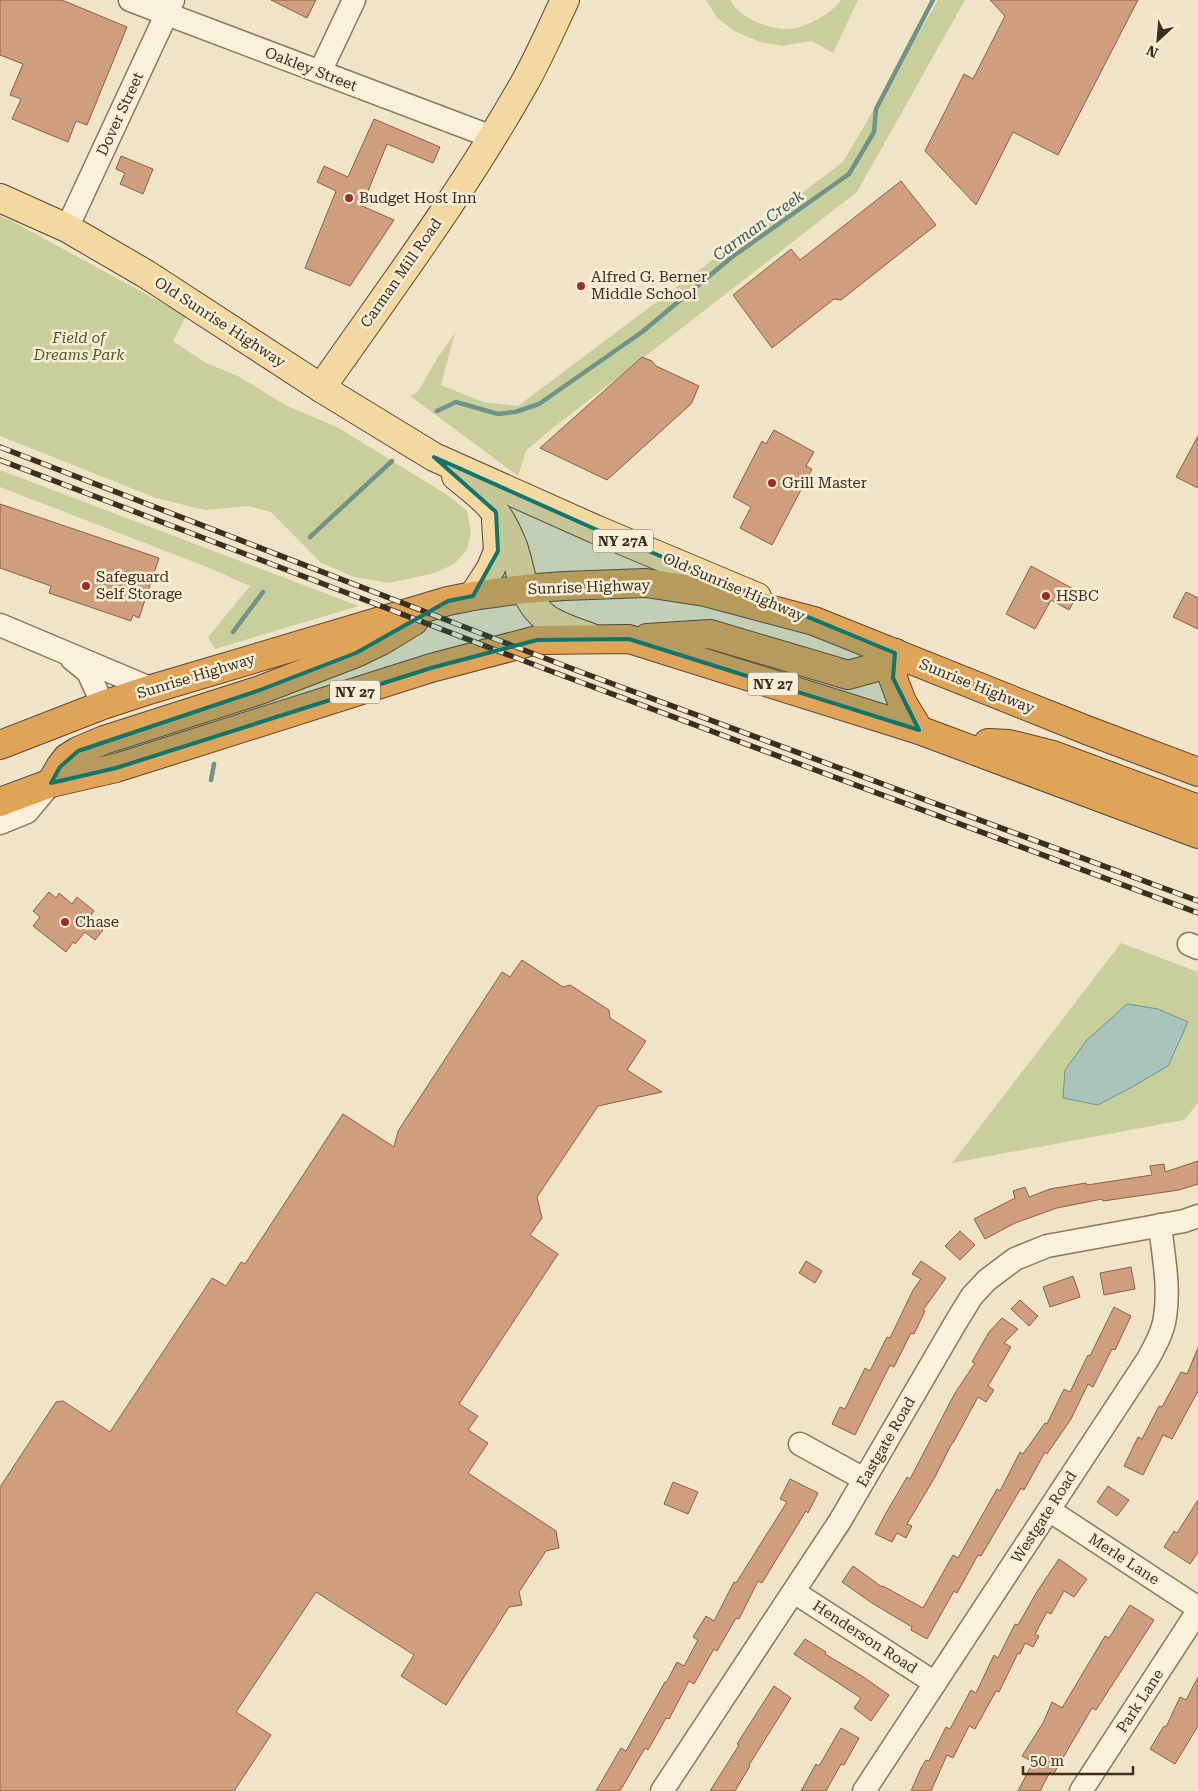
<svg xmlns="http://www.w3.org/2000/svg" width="1198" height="1791" font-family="'Roboto Serif',serif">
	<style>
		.green { fill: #c9cf9b }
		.water { fill: #a9c4bc; stroke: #6f938a }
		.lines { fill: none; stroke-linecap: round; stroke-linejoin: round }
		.stream { stroke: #6f938a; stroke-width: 4.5 }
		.building { fill: #cf9f7d; stroke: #8d5f41 }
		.minor-casing { stroke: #8d765c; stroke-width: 25 }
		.major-casing { stroke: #5b4430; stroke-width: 30 }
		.highway-casing { stroke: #5b4430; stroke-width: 30 }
		.minor { stroke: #faf1dc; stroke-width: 22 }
		.major { stroke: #f3d9a0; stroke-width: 28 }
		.highway { stroke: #e0a458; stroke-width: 28 }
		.rail-casing { stroke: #3d2e20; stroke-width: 5.5 }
		.rail { stroke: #f7eed8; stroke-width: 4; stroke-dasharray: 11; stroke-linecap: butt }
		.marked { fill: #0f766e; fill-opacity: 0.2; stroke: #0f766e; stroke-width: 4; stroke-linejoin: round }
		.poi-dot { fill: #9e2a2b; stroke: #f7eed8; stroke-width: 2 }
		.labels { text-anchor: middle; stroke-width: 5; stroke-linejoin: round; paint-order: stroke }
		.shield { fill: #f7eed8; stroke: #756857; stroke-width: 1 }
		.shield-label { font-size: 14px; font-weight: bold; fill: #3d2e20 }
		.street-label { font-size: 15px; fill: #3d2e20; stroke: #f7eed8 }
		.poi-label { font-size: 15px; fill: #3d2e20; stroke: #f7eed8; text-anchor: start }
		.park-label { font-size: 15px; font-style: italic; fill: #4d5a26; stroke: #f7eed8 }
		.water-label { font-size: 16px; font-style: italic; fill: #2f5d5a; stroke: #f7eed8 }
	</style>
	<rect width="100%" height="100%" fill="#f0e4c8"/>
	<g class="green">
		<path d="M706,0H730C741,19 766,28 787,29C803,30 833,13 841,0H858L833,53L812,41L782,46L760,42L736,32L717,18Z"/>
		<polygon points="938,0 965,0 857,192 549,431 526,451 518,476 410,396 418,392 436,360 455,333 441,385 483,402 518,406 843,162"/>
		<polygon points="0,216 12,221 186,316 173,341 206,363 238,376 287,406 337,427 449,496 467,511 471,533 467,550 454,564 435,573 389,583 354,577 321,563 271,512 248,506 205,510 156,498 0,436"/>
		<polygon points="0,470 359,606 215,649 208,637 250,586 207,567 0,487"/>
		<polygon points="1121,943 1198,972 1198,1103 1184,1120 952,1163"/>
	</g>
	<polygon class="water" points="1127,1004 1158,1009 1188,1022 1168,1066 1132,1087 1098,1105 1063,1098 1065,1070 1087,1040"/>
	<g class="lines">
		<g class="stream">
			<polyline points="437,411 456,402 498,414 515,412 539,404 642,332 732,257 849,174 874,132 876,109 933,0"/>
			<polyline points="310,537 392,461"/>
			<polyline points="233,632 263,592"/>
			<polyline points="211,780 214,764"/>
		</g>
	</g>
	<g class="building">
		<polygon points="0,0 62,0 127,27 87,125 76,121 68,142 12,119 21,99 10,95 23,64 0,55"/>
		<polygon points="271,0 316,0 307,18"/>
		<polygon points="990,0 1138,0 1058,155 1013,132 976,205 925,151 964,74 973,79 1005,16"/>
		<polygon points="374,119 440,147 433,163 387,144 362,206 394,220 350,286 305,268 336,191 317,182 324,166 348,177"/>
		<polygon points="121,156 153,169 143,194 120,184 125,173 116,169"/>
		<polygon points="901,181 936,225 841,300 834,299 772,348 733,295 791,249 800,260"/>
		<polygon points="642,357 652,361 656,366 699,386 691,404 607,480 540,448"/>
		<polygon points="774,430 814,452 806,466 812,469 772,545 740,528 751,507 733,497 762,441 766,444"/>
		<polygon points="1198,436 1198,488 1176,477"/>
		<polygon points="0,504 159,558 139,618 133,615 131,621 49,593 51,586 0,568"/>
		<polygon points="1031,566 1079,592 1069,610 1051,600 1035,629 1006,614"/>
		<polygon points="1186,592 1198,598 1198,629 1173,617"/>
		<polygon points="49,892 56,898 59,893 72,904 77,897 94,911 89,918 103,930 95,940 85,932 75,944 73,942 66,952 33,926 40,917 33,911"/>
		<polygon points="522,960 563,987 570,985 609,1010 610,1018 646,1041 627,1070 662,1092 598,1106 537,1197 542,1218 530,1235 558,1254 459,1404 478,1416 468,1430 488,1443 468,1473 556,1531 559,1548 546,1551 519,1592 522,1605 509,1607 446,1705 401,1676 414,1655 316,1592 236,1712 271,1735 234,1791 0,1791 0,1487 56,1402 63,1401 110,1432 212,1278 226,1286 241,1262 245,1264 343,1114 394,1147 398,1131 502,972 510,977"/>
		<polygon points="1198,1161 1198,1184 1179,1190 1103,1201 1102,1199 1057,1208 1015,1223 985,1239 974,1219 1015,1198 1013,1191 1025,1187 1029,1197 1050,1189 1086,1183 1087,1185 1152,1175 1150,1166 1164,1164 1165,1172"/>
		<polygon points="960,1231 975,1245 960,1260 945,1246"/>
		<polygon points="806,1261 822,1271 815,1283 799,1273"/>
		<polygon points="921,1261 946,1278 923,1310 925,1311 914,1334 911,1333 894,1367 890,1365 855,1435 832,1424 840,1407 845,1409 865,1368 870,1371 887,1337 890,1338 913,1290 921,1279 912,1274"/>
		<polygon points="1131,1267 1135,1289 1104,1295 1100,1273"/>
		<polygon points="1073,1276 1080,1297 1050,1307 1043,1287"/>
		<polygon points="1020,1300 1038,1316 1029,1326 1011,1309"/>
		<polygon points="1114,1307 1131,1316 1115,1350 1112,1349 1093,1387 1088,1384 1071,1419 1047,1454 1045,1452 1024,1490 1021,1488 981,1556 978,1555 957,1593 954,1591 927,1639 911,1630 912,1627 872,1603 842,1582 853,1566 882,1587 883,1586 923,1608 953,1555 958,1558 997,1489 1000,1491 1020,1452 1023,1454 1045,1423 1047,1424 1064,1389 1070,1392 1088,1355 1090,1356"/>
		<polygon points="1002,1318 1018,1329 1004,1343 1011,1347 988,1386 994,1390 986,1402 978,1397 953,1443 952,1443 935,1477 907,1524 912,1526 906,1538 897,1533 892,1542 875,1534 886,1513 907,1477 910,1479 955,1393 975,1363 972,1362 989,1332"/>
		<polygon points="1198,1348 1198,1391 1172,1439 1163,1435 1143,1475 1124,1466 1138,1437 1142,1439 1159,1406 1162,1407 1181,1372 1187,1374"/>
		<polygon points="790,1479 818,1493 808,1513 806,1511 762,1583 758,1581 739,1619 736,1618 717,1651 714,1649 694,1684 689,1681 669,1719 666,1718 648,1750 645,1748 620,1791 596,1791 621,1748 626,1751 665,1682 666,1683 677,1662 684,1666 698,1640 693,1637 706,1616 714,1621 734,1582 736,1583 787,1502 780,1499"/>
		<polygon points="673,1482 698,1492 688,1514 664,1504"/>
		<polygon points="1108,1486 1129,1500 1117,1516 1097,1502"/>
		<polygon points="1198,1500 1198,1552 1190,1564 1164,1547 1174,1531 1177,1533"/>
		<polygon points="1059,1559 1087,1579 1074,1597 1064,1591 1051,1614 1047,1612 1035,1634 1039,1636 1033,1647 1025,1643 1020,1654 1018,1653 999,1692 996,1691 975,1729 969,1726 953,1758 947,1755 931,1791 911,1791 921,1768 926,1760 929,1761 946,1727 950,1729 971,1690 976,1693 994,1655 998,1658 1015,1624 1018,1625 1038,1590"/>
		<polygon points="1130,1605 1154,1620 1096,1710 1092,1708 1053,1775 1050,1772 1040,1791 1018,1791 1033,1762 1022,1756 1043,1723 1052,1702 1062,1708 1105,1636 1109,1638"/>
		<polygon points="805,1639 826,1652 825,1654 862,1676 889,1695 871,1721 854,1708 861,1698 794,1654"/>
		<polygon points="1198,1677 1198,1726 1175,1764 1150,1749 1164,1726 1166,1727 1180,1697 1186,1700"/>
		<polygon points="774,1686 791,1698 749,1765 750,1766 735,1791 710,1791 739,1745 737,1744"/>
		<polygon points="841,1728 859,1738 844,1765 841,1764 826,1791 801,1791 816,1764 819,1766"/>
	</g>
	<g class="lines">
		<defs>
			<g id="minor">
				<polyline points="130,0 492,137"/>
				<polyline points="320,72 354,0"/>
				<polyline points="67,228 173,0"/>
				<polyline points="0,625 152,689"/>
				<polyline points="72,659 88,672 103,705"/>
				<polyline points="0,823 27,812 51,783"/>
				<polyline points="1189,944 1198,948"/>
				<polyline points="800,1444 864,1479"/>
				<polyline points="1049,1510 1198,1608"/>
				<polyline points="794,1592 935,1683"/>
				<polyline points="662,1791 840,1521 956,1322 972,1296 987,1280 1015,1259 1047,1246 1184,1221 1198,1216"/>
				<path d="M864,1791L1148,1359C1155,1346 1163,1332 1165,1317C1170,1287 1163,1254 1160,1225"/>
				<polyline points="1081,1791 1198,1611"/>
			</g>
			<g id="major">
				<polyline points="0,198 67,228 146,274 321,388 434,457 595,529 757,597"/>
				<path d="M321,388C391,288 465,189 525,82C540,55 552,27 565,0"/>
				<path d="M456,476C469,487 485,498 495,512C502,521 509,536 513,546C522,572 522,600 546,618C560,628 579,633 595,639"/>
				<polyline points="473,596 491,568 498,551 496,521"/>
			</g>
			<g id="highway">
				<polyline points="647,638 710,634 848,675 877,667 895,653"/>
				<polyline points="895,653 893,678 902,702 919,730"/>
				<polyline points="988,743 1009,744 1053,755 1198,809"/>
				<polyline points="0,745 103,705 152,689 448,601 473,596 524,589 564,586 646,583 705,592 814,621 1089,731 1198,772"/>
				<polyline points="51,783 60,767 67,758 78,751 104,740 260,690 356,653 381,641 414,621"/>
				<polyline points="0,802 51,783 116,768 431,668 537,640 629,639 919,730 1198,834"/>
			</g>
		</defs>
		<use href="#minor" class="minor-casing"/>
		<use href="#major" class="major-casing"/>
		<use href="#highway" class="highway-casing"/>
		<use href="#minor" class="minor"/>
		<use href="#major" class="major"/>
		<use href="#highway" class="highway"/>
		<defs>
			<g id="rail">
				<polyline points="0,447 578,671 1198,901"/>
				<polyline points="0,460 548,670 1198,913"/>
			</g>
		</defs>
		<use href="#rail" class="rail-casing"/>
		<use href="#rail" class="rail"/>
	</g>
	<path class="marked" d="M434,457L595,529L895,653L893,678L919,730L629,639L537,640L431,668L116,768L51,783L60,767L78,751L260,690L356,653L448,601L473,596L498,551L496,512Z"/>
	<g class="poi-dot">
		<circle cx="349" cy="198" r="5"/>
		<circle cx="581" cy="286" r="5"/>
		<circle cx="772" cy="483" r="5"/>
		<circle cx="86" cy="586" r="5"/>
		<circle cx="1046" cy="596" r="5"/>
		<circle cx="65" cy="922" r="5"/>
	</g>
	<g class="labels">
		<g class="shield">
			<rect x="593" y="529.5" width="60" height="23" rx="4"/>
			<rect x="748" y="672.5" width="50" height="23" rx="4"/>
			<rect x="330" y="680.5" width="50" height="23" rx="4"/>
		</g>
		<g class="shield-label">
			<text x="623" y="546">NY 27A</text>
			<text x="773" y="689">NY 27</text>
			<text x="355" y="697">NY 27</text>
		</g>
		<g class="street-label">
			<text transform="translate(311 69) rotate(21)" y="5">Oakley Street</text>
			<text transform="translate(120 114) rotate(-65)" y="5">Dover Street</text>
			<text transform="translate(401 273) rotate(-55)" y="5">Carman Mill Road</text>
			<text transform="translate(220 322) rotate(33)" y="5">Old Sunrise Highway</text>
			<text transform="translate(589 587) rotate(-2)" y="5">Sunrise Highway</text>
			<text transform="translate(734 587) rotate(23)" y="5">Old Sunrise Highway</text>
			<text transform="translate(196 676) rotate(-17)" y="5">Sunrise Highway</text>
			<text transform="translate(977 686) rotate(22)" y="5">Sunrise Highway</text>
			<text transform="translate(886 1442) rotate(-60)" y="5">Eastgate Road</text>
			<text transform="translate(1044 1517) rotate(-57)" y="5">Westgate Road</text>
			<text transform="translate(1124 1559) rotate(33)" y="5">Merle Lane</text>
			<text transform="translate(865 1637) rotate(33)" y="5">Henderson Road</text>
			<text transform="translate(1140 1701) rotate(-57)" y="5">Park Lane</text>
		</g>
		<g class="poi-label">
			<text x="359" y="203">Budget Host Inn</text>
			<text x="591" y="282">Alfred G. Berner<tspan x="591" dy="17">Middle School</tspan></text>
			<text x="782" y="488">Grill Master</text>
			<text x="96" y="582">Safeguard<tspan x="96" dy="17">Self Storage</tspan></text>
			<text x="1056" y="601">HSBC</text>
			<text x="75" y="927">Chase</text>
		</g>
		<g class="park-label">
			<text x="79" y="343">Field of<tspan x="79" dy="17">Dreams Park</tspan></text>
		</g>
		<g class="water-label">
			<text transform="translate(758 225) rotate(-36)" y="6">Carman Creek</text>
		</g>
	</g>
	<g transform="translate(1158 40) rotate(206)" stroke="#f7eed8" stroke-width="4" paint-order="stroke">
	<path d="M0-4L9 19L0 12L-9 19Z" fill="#3d2e20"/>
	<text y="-8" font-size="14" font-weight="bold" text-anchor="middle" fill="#3d2e20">N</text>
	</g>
	<path d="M1023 1766v8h110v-8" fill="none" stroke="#3d2e20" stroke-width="2.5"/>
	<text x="1030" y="1766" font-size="15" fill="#3d2e20" stroke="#f7eed8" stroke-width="4" paint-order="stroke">50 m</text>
</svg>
